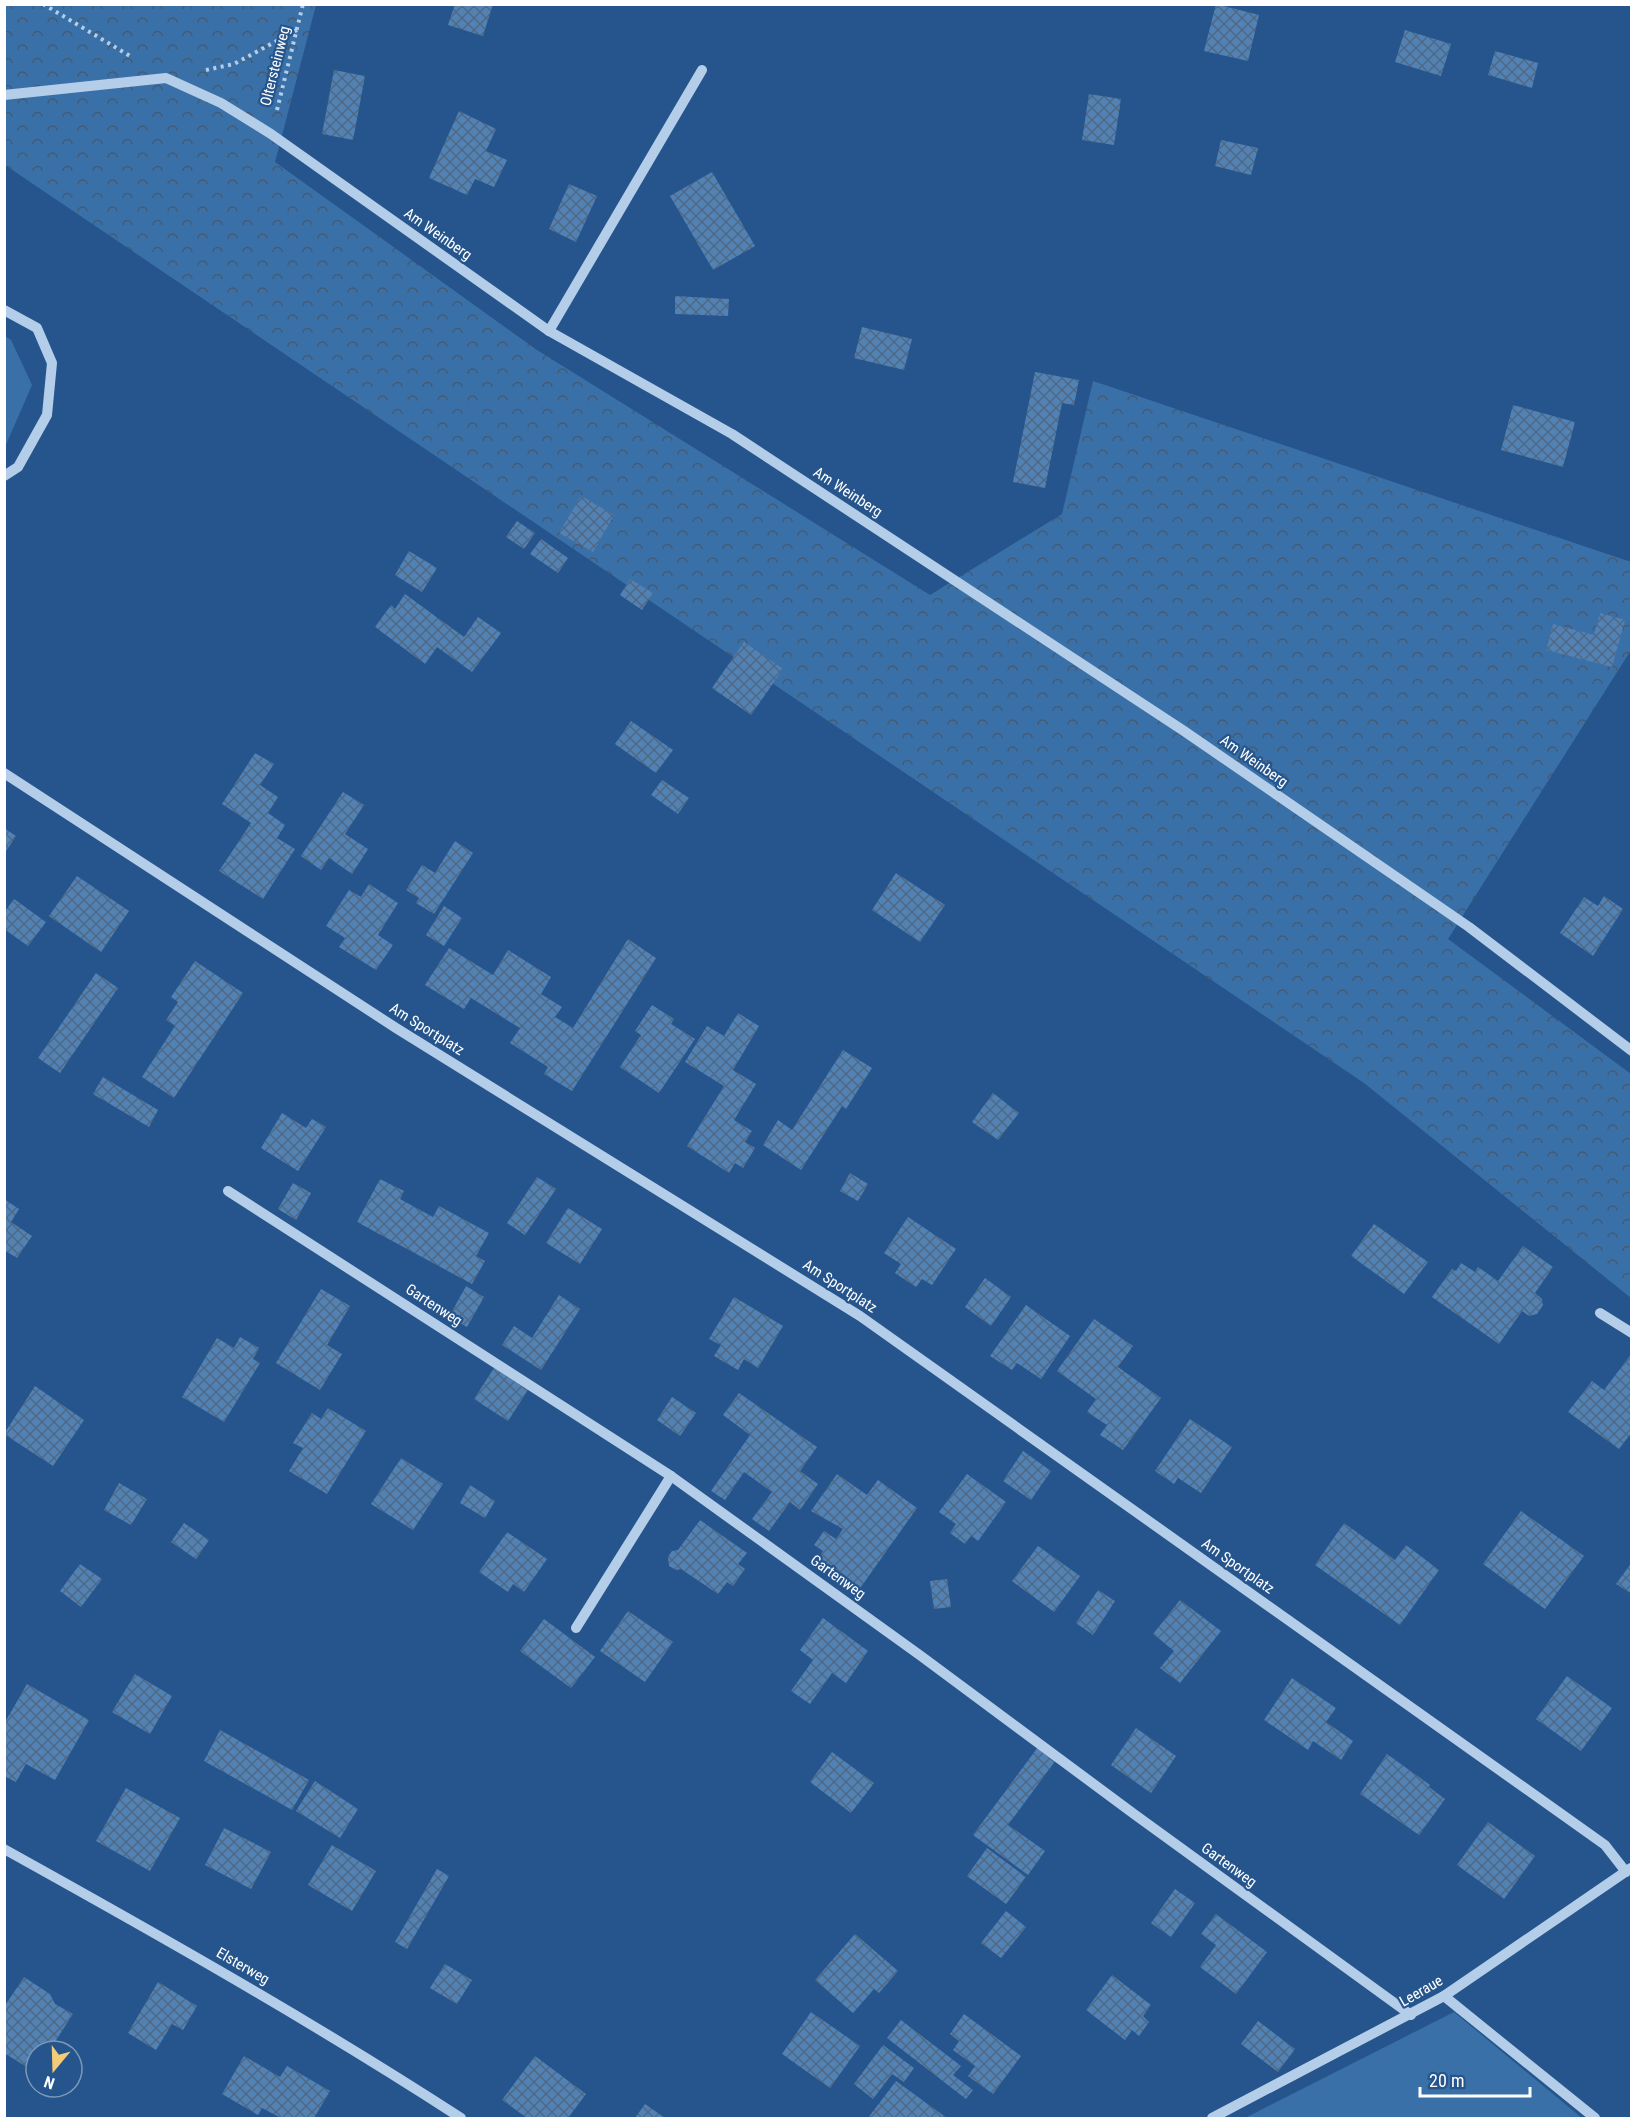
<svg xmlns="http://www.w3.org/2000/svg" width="1636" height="2123" font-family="'Roboto Condensed',sans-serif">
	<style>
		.green { fill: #3a70a8 }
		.forest { fill: url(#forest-crowns) }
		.building { fill: url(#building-cross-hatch) }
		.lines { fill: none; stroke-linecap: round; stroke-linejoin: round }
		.path { stroke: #b4ceea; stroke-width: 4; stroke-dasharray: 3 4.5; stroke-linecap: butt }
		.minor { stroke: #b4ceea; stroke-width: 10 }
		.labels { text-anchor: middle; stroke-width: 4.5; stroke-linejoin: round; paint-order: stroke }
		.street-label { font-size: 15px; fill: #fff; stroke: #25558c }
	</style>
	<defs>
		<pattern id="forest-crowns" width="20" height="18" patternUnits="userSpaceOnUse" patternTransform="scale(1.5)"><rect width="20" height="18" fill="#3a70a8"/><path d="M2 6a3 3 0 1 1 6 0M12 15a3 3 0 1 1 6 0" fill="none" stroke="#455a71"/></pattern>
		<pattern id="building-cross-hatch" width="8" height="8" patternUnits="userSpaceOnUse" patternTransform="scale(1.5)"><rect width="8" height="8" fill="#5281b4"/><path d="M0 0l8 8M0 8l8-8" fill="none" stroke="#4f6985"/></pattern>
	</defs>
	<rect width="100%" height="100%" fill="#25558c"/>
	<g class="green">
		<polygon points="5,336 11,340 32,385 5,447"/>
		<polygon points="1454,2012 1582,2118 1245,2118"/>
	</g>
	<polygon class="forest" points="4,5 316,5 275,162 537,350 930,595 1062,514 1093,381 1631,562 1631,650 1448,939 1631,1074 1631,1298 1364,1083 5,165"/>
	<g class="building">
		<polygon points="455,4 493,4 483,36 448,25"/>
		<polygon points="1216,4 1259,15 1248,61 1204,51"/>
		<polygon points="1405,30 1451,44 1441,76 1395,62"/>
		<polygon points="1495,51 1538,63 1532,88 1488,75"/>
		<polygon points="334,70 365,76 353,140 322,134"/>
		<polygon points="1089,94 1121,99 1114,145 1082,140"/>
		<polygon points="459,111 496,129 486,151 507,160 494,187 475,179 467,195 429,178"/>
		<polygon points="1221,140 1258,148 1251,175 1215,166"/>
		<polygon points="712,172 755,246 713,270 670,196"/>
		<polygon points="569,184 597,196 576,242 549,229"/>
		<polygon points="675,296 729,299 728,316 675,314"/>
		<polygon points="862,327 912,339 904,370 854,358"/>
		<polygon points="1035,372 1079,380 1074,405 1062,403 1045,488 1013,482"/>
		<polygon points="1513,405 1575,422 1563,467 1501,450"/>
		<polygon points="581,496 614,515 593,552 559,533"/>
		<polygon points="517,521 535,533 524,549 506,537"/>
		<polygon points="541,539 568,558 558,573 530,554"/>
		<polygon points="409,551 437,568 422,592 395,575"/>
		<polygon points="630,579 653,593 642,610 620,595"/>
		<polygon points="405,594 464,637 478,617 501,633 472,672 437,647 425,664 375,627 391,605 395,609"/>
		<polygon points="1600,613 1625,620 1612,667 1546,650 1553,624 1594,635"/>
		<polygon points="744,642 783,669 751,715 712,688"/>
		<polygon points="631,721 673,750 656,773 615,744"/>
		<polygon points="255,753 274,764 260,785 278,797 268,813 285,825 277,838 295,849 263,899 219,871 251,823 222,804"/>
		<polygon points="662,780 689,798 678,814 651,795"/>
		<polygon points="343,792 364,805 345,834 368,849 352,874 329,858 321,870 301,856"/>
		<polygon points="4,828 16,836 4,854"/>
		<polygon points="455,841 473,853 434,914 416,903 419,898 406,890 422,865 435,873"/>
		<polygon points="896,873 945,905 920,942 872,910"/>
		<polygon points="77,876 129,911 101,952 49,916"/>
		<polygon points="369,884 398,903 378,935 393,945 376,970 339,947 345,938 326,926 349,890 361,897"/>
		<polygon points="1604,896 1623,909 1593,956 1560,933 1584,897 1598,906"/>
		<polygon points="14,899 46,922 28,946 4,929 4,913"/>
		<polygon points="444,906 462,918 444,946 426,935"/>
		<polygon points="628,939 656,958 572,1091 544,1074 548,1067 510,1043 520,1028 471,998 464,1009 425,985 449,948 493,975 508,950 551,977 541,994 562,1007 555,1017 573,1028"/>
		<polygon points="195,961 243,993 174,1098 142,1077 175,1026 166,1020 178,1002 171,997"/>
		<polygon points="96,973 118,988 60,1073 38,1058"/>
		<polygon points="652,1005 674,1019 671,1024 695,1039 659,1093 620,1067 641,1035 635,1031"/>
		<polygon points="738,1013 759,1026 733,1070 756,1084 734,1120 752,1131 745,1142 755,1148 743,1168 735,1163 729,1173 687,1146 724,1086 685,1062 707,1026 724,1036"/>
		<polygon points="843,1050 872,1068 846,1109 842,1106 801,1170 763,1145 778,1120 792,1130"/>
		<polygon points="103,1077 158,1110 149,1127 93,1094"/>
		<polygon points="993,1093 1019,1113 998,1140 972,1122"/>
		<polygon points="282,1113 306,1128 312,1119 326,1127 298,1171 261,1148"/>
		<polygon points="850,1173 868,1184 858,1201 840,1191"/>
		<polygon points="537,1177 556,1189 525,1235 507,1223"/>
		<polygon points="380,1179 404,1191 400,1199 433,1217 439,1206 489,1233 476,1256 485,1261 472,1284 357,1222"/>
		<polygon points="293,1183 311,1193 296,1220 278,1209"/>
		<polygon points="4,1199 19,1209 11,1222 32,1236 17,1258 4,1250"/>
		<polygon points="568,1208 602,1229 580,1264 546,1243"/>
		<polygon points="908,1217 956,1249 932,1285 922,1279 916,1287 895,1273 901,1264 884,1253"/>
		<polygon points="1374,1224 1428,1262 1404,1294 1351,1256"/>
		<polygon points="1523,1246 1553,1267 1535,1293 1542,1299 1543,1305 1537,1314 1529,1316 1522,1311 1499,1344 1432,1297 1452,1269 1456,1271 1461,1263 1475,1272 1478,1267 1498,1281"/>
		<polygon points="985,1278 1011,1297 991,1326 965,1307"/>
		<polygon points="466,1286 484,1297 467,1327 449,1317"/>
		<polygon points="321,1289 350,1306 327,1345 342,1354 320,1390 276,1363"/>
		<polygon points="559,1295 580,1309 541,1370 502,1345 514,1326 532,1338"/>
		<polygon points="734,1297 783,1326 758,1368 744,1359 738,1370 714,1356 721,1345 709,1339"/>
		<polygon points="1026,1305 1070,1336 1041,1379 1017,1363 1012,1370 990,1356"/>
		<polygon points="1094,1319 1133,1346 1118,1367 1161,1398 1123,1450 1100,1435 1107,1425 1087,1412 1096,1399 1057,1371"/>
		<polygon points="240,1337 259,1348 253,1359 260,1363 224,1422 182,1397 217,1338 234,1348"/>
		<polygon points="1632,1353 1632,1432 1619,1449 1568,1412 1592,1381 1604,1390"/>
		<polygon points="494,1368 528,1390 508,1421 474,1399"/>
		<polygon points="35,1386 84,1420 53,1466 4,1434"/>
		<polygon points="739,1393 817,1447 800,1471 818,1484 800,1510 790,1502 769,1531 752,1519 772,1492 744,1472 725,1500 711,1491 750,1435 723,1415"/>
		<polygon points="672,1397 696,1413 680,1436 657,1420"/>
		<polygon points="328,1408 366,1431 327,1494 289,1471 303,1448 293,1443 312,1413 321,1419"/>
		<polygon points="1190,1419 1232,1447 1201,1493 1178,1478 1174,1484 1155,1471"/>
		<polygon points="1023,1451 1051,1471 1031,1500 1003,1481"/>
		<polygon points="401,1458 443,1484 413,1530 371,1504"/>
		<polygon points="837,1474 867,1495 878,1480 917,1508 856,1594 814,1564 823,1551 814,1545 824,1531 836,1539 843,1529 811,1511"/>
		<polygon points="967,1474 1006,1502 978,1541 971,1536 965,1544 950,1533 956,1524 939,1512"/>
		<polygon points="119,1483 147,1499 131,1525 104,1510"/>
		<polygon points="470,1485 495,1501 485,1518 460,1503"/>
		<polygon points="1521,1511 1584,1556 1545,1609 1483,1564"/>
		<polygon points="700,1520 747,1553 738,1564 745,1569 733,1586 727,1582 718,1594 681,1569 676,1570 669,1566 668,1557 672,1551 678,1550"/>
		<polygon points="184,1523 209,1540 196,1559 171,1542"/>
		<polygon points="1344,1523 1395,1560 1406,1545 1439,1570 1400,1625 1315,1565"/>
		<polygon points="507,1532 547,1559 524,1592 513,1584 508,1592 479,1572"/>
		<polygon points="1038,1546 1080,1576 1054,1612 1012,1581"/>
		<polygon points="80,1564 102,1579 81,1607 60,1591"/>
		<polygon points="1630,1565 1632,1566 1632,1594 1616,1584"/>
		<polygon points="947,1579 951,1607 934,1609 930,1581"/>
		<polygon points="1098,1590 1115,1601 1093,1635 1076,1623"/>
		<polygon points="1180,1600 1221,1631 1180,1683 1160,1668 1174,1651 1153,1634"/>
		<polygon points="628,1611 673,1642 645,1682 600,1651"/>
		<polygon points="823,1618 868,1651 846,1683 832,1673 810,1704 791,1691 813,1660 800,1650"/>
		<polygon points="544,1619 595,1657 571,1688 520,1651"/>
		<polygon points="135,1674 172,1696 150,1734 112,1712"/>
		<polygon points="1567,1676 1612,1708 1581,1751 1536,1719"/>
		<polygon points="1292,1678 1336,1708 1326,1722 1353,1741 1341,1760 1313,1741 1308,1750 1264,1720"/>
		<polygon points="27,1684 89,1720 55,1780 26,1764 16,1782 4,1776 4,1724"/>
		<polygon points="1136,1728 1176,1756 1151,1793 1111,1765"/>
		<polygon points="220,1730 309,1780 292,1810 204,1761"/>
		<polygon points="1038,1747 1056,1760 1008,1825 1045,1851 1028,1875 973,1835"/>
		<polygon points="832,1752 874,1783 851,1813 810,1782"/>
		<polygon points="1387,1754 1430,1785 1429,1787 1445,1799 1419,1835 1360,1794"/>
		<polygon points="315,1781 358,1809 340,1838 296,1811"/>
		<polygon points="126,1788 180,1818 150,1871 96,1841"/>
		<polygon points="1488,1822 1535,1856 1504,1899 1457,1865"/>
		<polygon points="224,1828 271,1852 251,1889 205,1865"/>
		<polygon points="332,1845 376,1871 352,1911 308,1885"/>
		<polygon points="987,1848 1026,1877 1006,1904 967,1876"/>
		<polygon points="437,1869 449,1876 407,1949 395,1942"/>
		<polygon points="1175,1889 1195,1903 1171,1937 1151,1923"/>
		<polygon points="1006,1911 1026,1927 1001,1958 981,1943"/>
		<polygon points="1216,1914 1267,1952 1236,1994 1200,1967 1216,1945 1201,1934"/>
		<polygon points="855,1934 898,1971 879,1993 874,1989 853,2013 815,1980"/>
		<polygon points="445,1964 472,1980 457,2004 430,1988"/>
		<polygon points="1112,1975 1151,2005 1143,2016 1149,2022 1139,2036 1132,2030 1125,2040 1086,2010"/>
		<polygon points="24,1977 50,1994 55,2004 73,2014 49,2051 36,2051 35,2072 4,2053 4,2007"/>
		<polygon points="158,1982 197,2006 183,2030 172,2024 156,2050 128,2033"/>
		<polygon points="811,2012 860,2046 830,2088 782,2054"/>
		<polygon points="964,2014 1021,2056 993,2094 968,2076 975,2066 953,2050 959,2041 950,2034"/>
		<polygon points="901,2020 961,2066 953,2075 973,2090 966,2099 887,2038"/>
		<polygon points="1258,2021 1295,2049 1278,2072 1241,2044"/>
		<polygon points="883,2045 914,2068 904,2082 892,2074 873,2099 854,2084"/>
		<polygon points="244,2056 280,2077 287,2066 330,2091 314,2118 281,2118 262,2108 258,2115 222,2094"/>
		<polygon points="535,2056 586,2094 568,2118 527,2118 502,2100"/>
		<polygon points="896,2081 947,2118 868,2118"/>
		<polygon points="645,2104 665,2118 635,2118"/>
	</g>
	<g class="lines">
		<g class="path">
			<polyline points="43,4 130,56"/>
			<polyline points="206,70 234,64 297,30"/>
			<polyline points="277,110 303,4"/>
		</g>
		<g class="minor">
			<polyline points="4,95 166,78 221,103 271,134 549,331 732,434 1184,731 1469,927 1632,1051"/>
			<polyline points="4,310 37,328 52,363 47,415 18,467 4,476"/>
			<polyline points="549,331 702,70"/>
			<polyline points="4,773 396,1028 860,1316 1605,1845 1626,1872"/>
			<polyline points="228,1191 671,1476 921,1656 1134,1814 1411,2015"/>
			<polyline points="1600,1313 1632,1333"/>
			<polyline points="576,1628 671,1476"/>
			<path d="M4,1849C159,1935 313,2022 461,2118"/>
			<polyline points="1444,1996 1595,2118"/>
			<polyline points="1212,2118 1444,1996 1631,1868"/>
		</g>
	</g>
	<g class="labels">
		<g class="street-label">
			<text transform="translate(275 66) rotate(-76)" y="5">Oltersteinweg</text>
			<text transform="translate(438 234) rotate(35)" y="5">Am Weinberg</text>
			<text transform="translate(848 492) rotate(33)" y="5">Am Weinberg</text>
			<text transform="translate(1254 761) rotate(35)" y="5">Am Weinberg</text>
			<text transform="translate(427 1029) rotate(32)" y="5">Am Sportplatz</text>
			<text transform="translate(840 1286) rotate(33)" y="5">Am Sportplatz</text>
			<text transform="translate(434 1305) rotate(33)" y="5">Gartenweg</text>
			<text transform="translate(1238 1566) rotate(35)" y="5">Am Sportplatz</text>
			<text transform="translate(838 1577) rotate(36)" y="5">Gartenweg</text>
			<text transform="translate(1229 1865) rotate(36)" y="5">Gartenweg</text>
			<text transform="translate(243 1966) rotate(30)" y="5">Elsterweg</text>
			<text transform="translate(1421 1991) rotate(-30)" y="5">Leeraue</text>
		</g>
	</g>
	<rect width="1636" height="2123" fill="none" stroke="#ffffff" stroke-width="12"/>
	<g transform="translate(54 2069) rotate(199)"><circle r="28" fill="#25558c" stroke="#7c99ba" stroke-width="1.5"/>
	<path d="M0-4.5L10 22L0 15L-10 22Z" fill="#f4cc78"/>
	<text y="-9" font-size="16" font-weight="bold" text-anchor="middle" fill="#ffffff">N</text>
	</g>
	<path d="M1420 2087v9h110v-9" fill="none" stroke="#ffffff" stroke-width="3"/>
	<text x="1429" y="2087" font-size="18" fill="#ffffff" stroke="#25558c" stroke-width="4.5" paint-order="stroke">20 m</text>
</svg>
